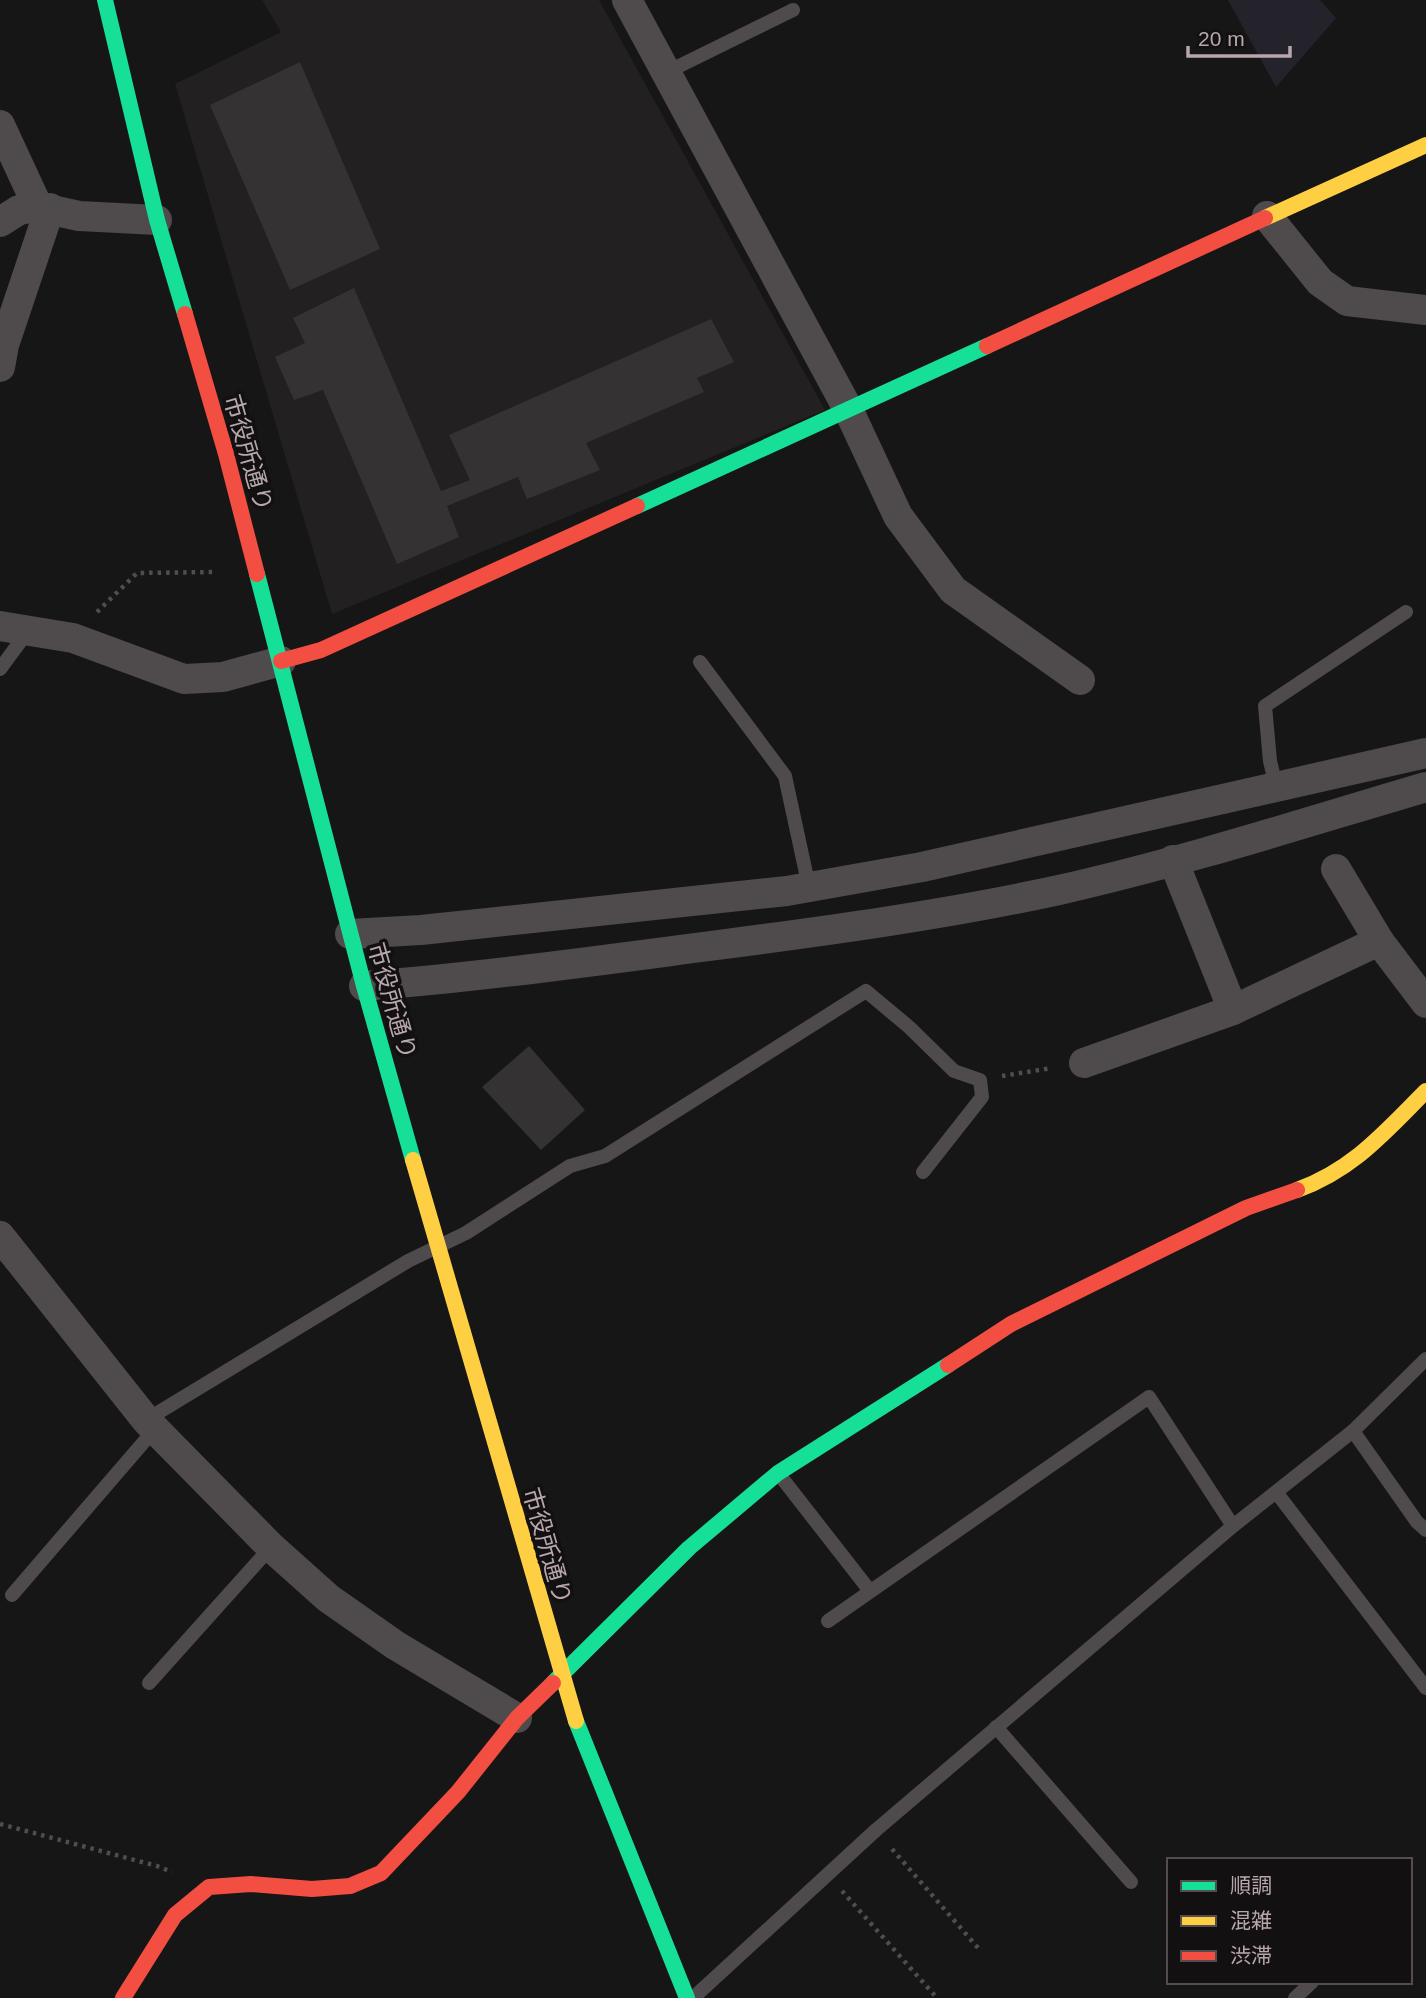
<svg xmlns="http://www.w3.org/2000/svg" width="1426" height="1998" font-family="Arial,'Noto Sans JP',sans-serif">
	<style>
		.built { fill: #222020 }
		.green { fill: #24232c }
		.building { fill: #343233 }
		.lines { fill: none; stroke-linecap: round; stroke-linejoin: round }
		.path { stroke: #514c4d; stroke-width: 4.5; stroke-dasharray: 3.5 5; stroke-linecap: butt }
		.lane { stroke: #4f4a4b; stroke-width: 14 }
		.street { stroke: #4f4a4b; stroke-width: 30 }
		.fast { stroke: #16e098; stroke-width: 16 }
		.slow { stroke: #ffcf43; stroke-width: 16 }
		.jam { stroke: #f24e42; stroke-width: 16 }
		.labels { text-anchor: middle; stroke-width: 7; stroke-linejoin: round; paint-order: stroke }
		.street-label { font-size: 24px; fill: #b7a7ad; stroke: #121010 }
	</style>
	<rect width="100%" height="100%" fill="#161616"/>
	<polygon class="built" points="262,0 599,0 825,410 332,614 175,84 281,32"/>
	<polygon class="green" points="1228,0 1320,0 1336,18 1276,87"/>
	<g class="building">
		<polygon points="300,62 380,249 290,290 210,105"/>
		<polygon points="354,288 441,491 470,480 449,435 711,319 734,362 697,378 704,392 586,443 600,470 527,499 518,477 447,506 459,537 397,564 323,390 294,400 275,357 305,343 293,318"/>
		<polygon points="529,1046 585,1110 541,1150 482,1087"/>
	</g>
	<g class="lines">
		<g class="path">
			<polyline points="97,612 137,573 216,572"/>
			<polyline points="1002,1076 1052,1068"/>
			<polyline points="0,1824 157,1866 172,1872"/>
			<polyline points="892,1849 979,1949"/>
			<polyline points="842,1891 937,1998"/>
		</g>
		<g class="lane">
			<polyline points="667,72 793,10"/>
			<polyline points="700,662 785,776 809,887"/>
			<polyline points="0,669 28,631"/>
			<polyline points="1276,786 1270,761 1265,706 1406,612"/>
			<polyline points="146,1420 408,1261 466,1233 570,1166 605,1156 866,991 909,1027 954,1071 980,1080 982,1097 923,1172"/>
			<polyline points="1353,1431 1417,1522 1426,1530"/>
			<polyline points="778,1473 870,1591"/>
			<polyline points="1276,1492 1426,1688"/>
			<polyline points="12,1595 155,1429"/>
			<polyline points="828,1621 1149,1397 1233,1526"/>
			<polyline points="149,1683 271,1547"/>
			<polyline points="996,1727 1131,1882"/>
			<polyline points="693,1998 876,1830 1233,1526 1353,1431 1426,1359"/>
			<polyline points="1295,1998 1312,1982"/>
		</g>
		<g class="street">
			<polyline points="627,0 848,409 898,516 953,590 1080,680"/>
			<polyline points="0,125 38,207"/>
			<polyline points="1267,216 1320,282 1347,301 1426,310"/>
			<polyline points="0,222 19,210 38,207 79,216 157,220"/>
			<polyline points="0,367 4,345 50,208"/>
			<polyline points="0,626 73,638 184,679 223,677 281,661"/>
			<polyline points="1173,860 1233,1010"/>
			<polyline points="1336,869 1379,941 1426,1003"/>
			<polyline points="350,934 421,930 787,891 922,867 1426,753"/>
			<path d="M364,986C480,977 595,961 710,946C826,931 944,915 1059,890C1183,862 1304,823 1426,787"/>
			<polyline points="1084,1063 1233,1010 1379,941"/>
			<polyline points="0,1236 146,1420 271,1547 328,1598 395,1645 517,1718"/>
		</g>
		<g class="fast">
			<polyline points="105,0 157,220 185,314"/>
			<polyline points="637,506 987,346"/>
			<polyline points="257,574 364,986 413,1160"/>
			<polyline points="553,1683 689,1548 778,1473 948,1365"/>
			<polyline points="576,1721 687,1998"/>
		</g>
		<g class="slow">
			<polyline points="1265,218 1426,145"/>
			<polyline points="413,1160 576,1721"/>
			<path d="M1297,1190C1353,1170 1385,1132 1426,1091"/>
		</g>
		<g class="jam">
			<polyline points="185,314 226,454 257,574"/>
			<polyline points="987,346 1265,218"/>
			<polyline points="281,661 321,650 637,506"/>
			<polyline points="948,1365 1011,1324 1246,1208 1297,1190"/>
			<polyline points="123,1998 175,1915 209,1887 251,1884 312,1889 350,1886 381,1873 458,1792 517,1718 553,1683"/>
		</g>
	</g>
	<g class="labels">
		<g class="street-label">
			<text transform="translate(248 453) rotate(74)" y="8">市役所通り</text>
			<text transform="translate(392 1001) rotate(74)" y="8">市役所通り</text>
			<text transform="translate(547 1546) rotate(74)" y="8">市役所通り</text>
		</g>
	</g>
	<rect x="1167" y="1858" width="245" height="126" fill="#121010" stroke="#544c4f" stroke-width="2"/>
	<rect x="1181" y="1881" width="35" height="10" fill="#16e098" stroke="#544c4f" stroke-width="2"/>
	<text x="1230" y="1893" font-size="21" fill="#b7a7ad">順調</text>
	<rect x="1181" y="1916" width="35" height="10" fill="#ffcf43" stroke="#544c4f" stroke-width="2"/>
	<text x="1230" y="1928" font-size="21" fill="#b7a7ad">混雑</text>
	<rect x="1181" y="1951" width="35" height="10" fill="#f24e42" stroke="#544c4f" stroke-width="2"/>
	<text x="1230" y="1963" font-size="21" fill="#b7a7ad">渋滞</text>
	<path d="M1188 46v10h102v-10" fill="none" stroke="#b7a7ad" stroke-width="3.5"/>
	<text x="1198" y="46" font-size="21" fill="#b7a7ad" stroke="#121010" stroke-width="5" paint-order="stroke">20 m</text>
</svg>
